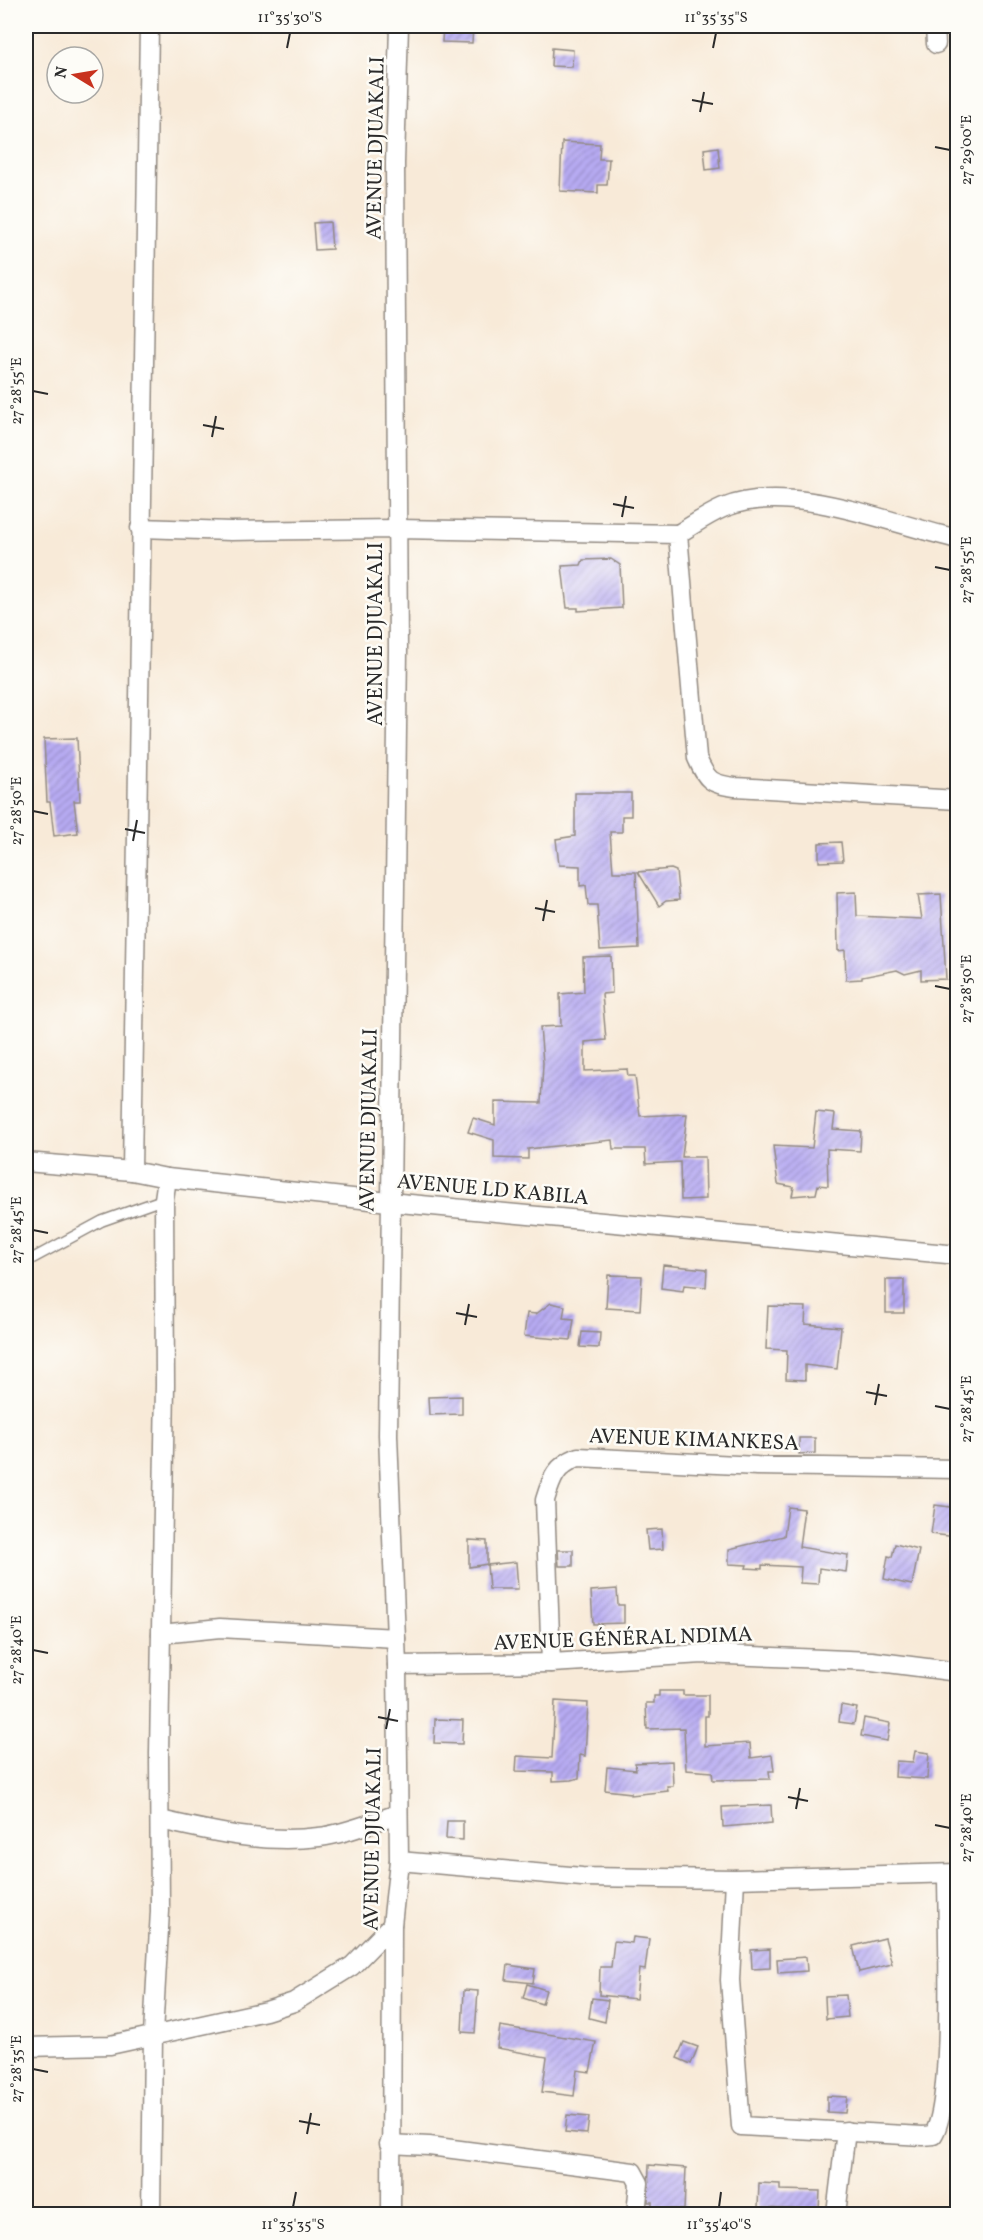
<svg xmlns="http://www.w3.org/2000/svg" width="983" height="2240" font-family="Vollkorn,serif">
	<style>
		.building { fill: url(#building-hatch) }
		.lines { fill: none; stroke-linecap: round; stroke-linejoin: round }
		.lane-casing { stroke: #928a82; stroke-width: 12 }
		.street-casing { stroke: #928a82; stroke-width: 21 }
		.lane { stroke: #fff; stroke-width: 9 }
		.street { stroke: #fff; stroke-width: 18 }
		.ticks { fill: none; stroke: #2b2b2b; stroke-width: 2 }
		.labels { text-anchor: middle; stroke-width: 5; stroke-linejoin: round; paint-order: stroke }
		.street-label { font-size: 21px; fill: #2b2b2b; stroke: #fdfcf7 }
		.neatline { fill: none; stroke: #2b2b2b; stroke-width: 2 }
		.ticks-label { font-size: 15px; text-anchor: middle; fill: #2b2b2b }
	</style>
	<defs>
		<pattern id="building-hatch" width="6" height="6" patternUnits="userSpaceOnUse" patternTransform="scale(1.5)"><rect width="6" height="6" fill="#b7abf3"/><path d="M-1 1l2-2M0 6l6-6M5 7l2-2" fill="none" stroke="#958bc5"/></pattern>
	</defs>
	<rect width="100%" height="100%" fill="#fdfcf7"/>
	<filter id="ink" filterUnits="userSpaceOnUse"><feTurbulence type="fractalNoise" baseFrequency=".0167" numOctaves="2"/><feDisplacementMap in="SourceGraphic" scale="12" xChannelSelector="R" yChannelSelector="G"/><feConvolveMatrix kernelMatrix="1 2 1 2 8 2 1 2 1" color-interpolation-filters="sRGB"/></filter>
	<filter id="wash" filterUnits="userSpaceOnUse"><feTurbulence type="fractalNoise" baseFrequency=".008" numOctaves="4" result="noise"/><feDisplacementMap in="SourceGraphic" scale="24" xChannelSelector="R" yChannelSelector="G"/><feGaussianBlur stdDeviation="1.35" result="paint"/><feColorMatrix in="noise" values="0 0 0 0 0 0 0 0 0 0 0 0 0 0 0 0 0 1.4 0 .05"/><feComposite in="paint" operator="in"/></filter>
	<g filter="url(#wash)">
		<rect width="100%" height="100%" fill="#f8ead8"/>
		<g id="blocks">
			<g class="building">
				<polygon points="443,26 473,26 472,43 442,42"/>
				<polygon points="552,48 573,50 572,67 551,66"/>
				<polygon points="562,142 600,144 599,159 609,159 607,185 598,185 598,193 560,191"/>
				<polygon points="718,147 720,168 706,170 704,149"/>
				<polygon points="330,222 332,249 315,250 313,223"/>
				<polygon points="611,559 620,565 622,608 578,611 578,608 567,608 562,566 581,565 583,560"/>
				<polygon points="77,738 80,801 74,801 78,833 54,836 50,802 47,802 44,739"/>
				<polygon points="575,793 631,793 631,816 622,816 622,832 610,832 613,872 636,872 639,948 600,950 597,905 588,905 586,885 580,886 580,866 559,865 556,839 575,836"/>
				<polygon points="841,842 843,861 819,862 819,843"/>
				<polygon points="671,869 676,871 679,900 666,901 659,906 638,872"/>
				<polygon points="856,892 857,916 922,919 918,895 941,894 946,979 921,980 921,970 905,974 897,970 862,977 862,979 846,980 845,950 838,951 837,893"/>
				<polygon points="611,956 612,993 602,994 606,1040 585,1042 585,1071 627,1069 628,1076 635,1076 640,1116 687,1114 682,1157 705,1157 706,1199 681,1200 680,1162 646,1164 645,1149 613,1149 612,1140 528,1149 528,1159 494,1158 494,1140 468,1132 473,1118 495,1125 495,1102 541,1103 543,1063 540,1027 561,1026 560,994 584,992 583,957"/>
				<polygon points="816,1112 835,1114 833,1129 861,1131 860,1151 827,1149 828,1186 818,1185 816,1194 792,1196 794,1187 778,1184 773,1146 812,1148"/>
				<polygon points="663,1265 707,1269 706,1287 684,1285 683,1291 661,1288"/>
				<polygon points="608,1275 642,1276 640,1310 606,1308"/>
				<rect x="886" y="1280" width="18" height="33"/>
				<polygon points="551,1303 565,1306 563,1318 574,1319 571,1340 524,1336 527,1313 536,1314"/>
				<polygon points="768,1306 806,1307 805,1324 841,1327 837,1369 805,1365 805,1380 786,1379 787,1350 766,1349"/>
				<polygon points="582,1332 600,1333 599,1348 580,1347"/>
				<polygon points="462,1396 462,1414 429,1415 428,1397"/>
				<polygon points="799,1438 815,1438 815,1453 799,1454"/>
				<polygon points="935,1505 957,1508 957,1537 931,1534"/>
				<polygon points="788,1507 804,1509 799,1547 848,1555 846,1572 819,1568 818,1584 800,1583 801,1567 762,1565 762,1569 746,1568 747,1565 729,1564 729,1549 784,1536"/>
				<polygon points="662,1529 663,1549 648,1550 646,1530"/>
				<polygon points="469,1540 487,1541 487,1564 469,1567"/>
				<polygon points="895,1544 919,1550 912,1585 884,1579 888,1556 892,1557"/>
				<polygon points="558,1550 573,1550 573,1566 559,1566"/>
				<polygon points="516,1562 518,1589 489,1589 487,1565"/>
				<polygon points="617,1589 618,1605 624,1605 624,1623 593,1624 591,1591"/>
				<polygon points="659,1691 683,1691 683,1695 708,1695 708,1716 705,1716 705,1746 750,1743 751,1758 772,1755 774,1771 769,1771 770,1779 713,1780 712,1772 686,1770 684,1728 647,1729 646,1703 654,1703 654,1696 659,1696"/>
				<polygon points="555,1701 588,1703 585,1756 580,1755 579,1778 572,1780 553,1781 553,1772 516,1771 517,1756 552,1758"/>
				<polygon points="841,1705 857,1708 854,1724 839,1722"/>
				<polygon points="864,1718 890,1723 887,1741 861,1736"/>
				<polygon points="435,1719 463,1720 462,1744 434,1743"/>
				<polygon points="915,1751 929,1753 927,1779 895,1777 896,1761 913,1762"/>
				<polygon points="672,1761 673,1786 667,1786 668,1791 631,1795 631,1793 605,1790 607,1767 636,1770 635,1763"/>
				<polygon points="771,1805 772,1823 723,1827 722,1807"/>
				<polygon points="447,1821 463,1821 463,1840 446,1839"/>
				<polygon points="633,1937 649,1939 645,1970 639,1969 636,1999 599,1995 600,1967 611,1967 614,1941 632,1943"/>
				<polygon points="885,1938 892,1964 859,1972 853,1946"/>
				<polygon points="770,1949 770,1968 752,1969 751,1950"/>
				<polygon points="806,1957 807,1971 778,1973 777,1959"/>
				<polygon points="508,1965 535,1969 533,1983 506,1980"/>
				<polygon points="527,1984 546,1990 542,2004 523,1998"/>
				<polygon points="464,1990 478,1991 475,2033 462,2032"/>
				<polygon points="846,1995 848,2017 826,2019 825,1996"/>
				<polygon points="592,1998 608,2000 605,2022 589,2018"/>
				<polygon points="500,2026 596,2042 590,2072 577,2070 574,2096 542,2092 547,2057 497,2048"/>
				<polygon points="684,2042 698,2047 691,2064 677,2058"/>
				<polygon points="827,2096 847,2097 845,2113 827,2112"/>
				<polygon points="567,2115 589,2117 587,2134 565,2132"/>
				<polygon points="649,2165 686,2168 684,2210 652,2208 652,2202 648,2202"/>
				<polygon points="759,2183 780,2184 780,2190 820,2191 819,2210 758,2208"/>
			</g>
		</g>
	</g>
	<g filter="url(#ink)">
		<use href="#blocks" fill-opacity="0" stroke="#928a82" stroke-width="1.5"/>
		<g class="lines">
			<defs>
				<polyline id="lane" points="26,1262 102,1221 164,1199"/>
				<g id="street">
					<polyline points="935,26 936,44"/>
					<path d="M140,528L231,531L398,529L678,534L697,758C707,781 711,784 735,787L958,800"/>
					<path d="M678,534C693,525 707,515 723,508C791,480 889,524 958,539"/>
					<polyline points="26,1162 132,1171 167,1178 389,1202 958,1255"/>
					<polyline points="132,1171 149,26"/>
					<polyline points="161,1634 220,1628 396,1638"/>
					<path d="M551,1663L545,1500C552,1477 556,1466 578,1457L757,1466L958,1469"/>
					<polyline points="397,1665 551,1663 703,1654 872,1661 958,1672"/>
					<path d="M160,1820C213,1832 264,1844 319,1837C345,1834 373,1822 398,1814"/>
					<polyline points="399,1861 582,1877 735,1879 958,1873"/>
					<path d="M735,1879L730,1980L741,2126L923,2136L933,2135C955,2103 947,1922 947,1874"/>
					<polyline points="26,2047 110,2045 266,2011 294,2002 352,1966 392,1925"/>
					<polyline points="389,2144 429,2146 633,2172 639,2183 636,2214"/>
					<polyline points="151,2214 153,2034 160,1911 159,1754 165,1385 164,1199 167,1178"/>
					<polyline points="391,2214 392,1925 399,1861 397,1665 388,1435 398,650 395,163 399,26"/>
					<polyline points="836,2214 846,2131"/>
				</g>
			</defs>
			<use href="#lane" class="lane-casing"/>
			<use href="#street" class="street-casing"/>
			<use href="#lane" class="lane"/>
			<use href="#street" class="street"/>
		</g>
	</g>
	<path class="ticks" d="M287,48L290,33M713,48L716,33M692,100L713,104M700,112L704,92M935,147L950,150M33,391L48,394M203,425L224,429M212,437L216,416M613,504L634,508M622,517L626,496M935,567L950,570M33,811L48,814M125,829L145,833M133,841L137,820M535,908L555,912M543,921L547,900M935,986L950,989M33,1230L48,1233M456,1313L477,1317M465,1325L469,1304M866,1392L887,1396M875,1405L879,1384M935,1406L950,1409M33,1650L48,1653M378,1717L398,1721M386,1729L390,1709M788,1797L808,1801M796,1809L800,1788M935,1825L950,1828M33,2069L48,2072M299,2121L320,2125M307,2134L311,2113M293,2207L296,2192M719,2207L721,2192"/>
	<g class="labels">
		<g class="street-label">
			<text transform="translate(375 148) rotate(-89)" y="7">AVENUE DJUAKALI</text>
			<text transform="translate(375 634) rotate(-90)" y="7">AVENUE DJUAKALI</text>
			<text transform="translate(368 1120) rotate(-89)" y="7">AVENUE DJUAKALI</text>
			<text transform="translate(493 1189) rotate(5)" y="7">AVENUE LD KABILA</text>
			<text transform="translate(694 1439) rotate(2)" y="7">AVENUE KIMANKESA</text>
			<text transform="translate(623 1638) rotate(-2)" y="7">AVENUE GÉNÉRAL NDIMA</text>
			<text transform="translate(372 1839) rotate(-89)" y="7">AVENUE DJUAKALI</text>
		</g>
	</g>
	<rect width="983" height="2240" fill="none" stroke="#fdfcf7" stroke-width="66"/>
	<g transform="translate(75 75) rotate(281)"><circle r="28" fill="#fdfcf7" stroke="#a9a8a5" stroke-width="1.5"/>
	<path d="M0-4.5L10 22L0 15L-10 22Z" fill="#c8321e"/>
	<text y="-9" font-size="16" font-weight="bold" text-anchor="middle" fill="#2b2b2b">N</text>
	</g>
	<rect x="33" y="33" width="917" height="2174" class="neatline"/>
	<g class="ticks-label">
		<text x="290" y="22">11°35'30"S</text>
		<text x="716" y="22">11°35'35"S</text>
		<text transform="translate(966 150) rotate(-90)" y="5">27°29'00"E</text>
		<text transform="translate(16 391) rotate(-90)" y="5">27°28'55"E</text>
		<text transform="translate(966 570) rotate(-90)" y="5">27°28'55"E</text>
		<text transform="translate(16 811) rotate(-90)" y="5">27°28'50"E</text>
		<text transform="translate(966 989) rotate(-90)" y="5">27°28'50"E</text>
		<text transform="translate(16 1230) rotate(-90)" y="5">27°28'45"E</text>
		<text transform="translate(966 1409) rotate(-90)" y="5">27°28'45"E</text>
		<text transform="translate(16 1650) rotate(-90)" y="5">27°28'40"E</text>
		<text transform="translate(966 1828) rotate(-90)" y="5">27°28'40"E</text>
		<text transform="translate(16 2069) rotate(-90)" y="5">27°28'35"E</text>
		<text x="293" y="2229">11°35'35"S</text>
		<text x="719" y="2229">11°35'40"S</text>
	</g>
</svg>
